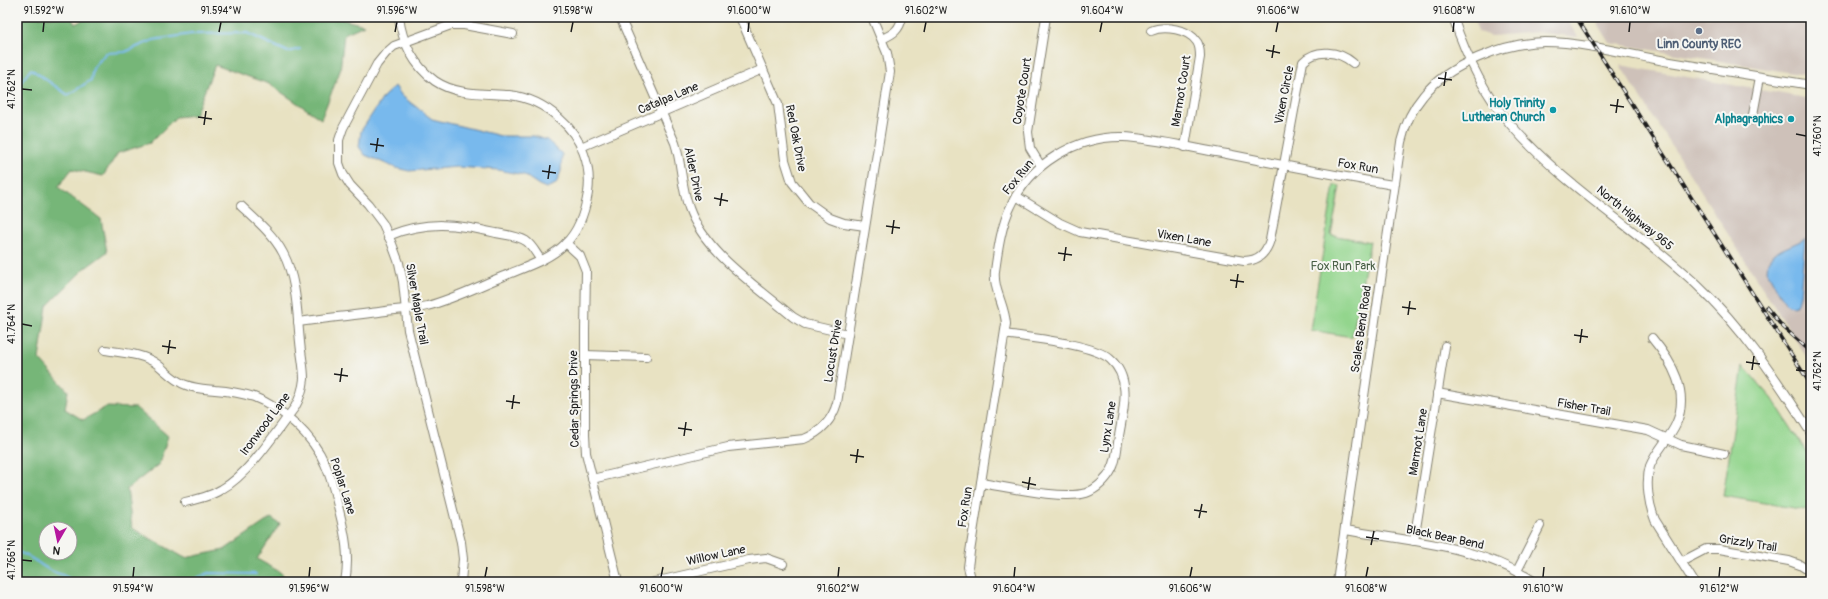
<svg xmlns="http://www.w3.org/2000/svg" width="1828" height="599" font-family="Pangolin,sans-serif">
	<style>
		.industrial { fill: #cec1b9 }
		.green { fill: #93d58d; stroke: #587854 }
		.forest { fill: #76b678; stroke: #49694a; fill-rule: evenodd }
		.water { fill: #78b9ed; stroke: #4a6a84 }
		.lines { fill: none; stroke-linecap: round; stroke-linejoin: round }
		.stream { stroke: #78b9ed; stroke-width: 2 }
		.minor-casing { stroke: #827f6f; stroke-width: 10 }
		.minor { stroke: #fff; stroke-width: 8 }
		.rail-casing { stroke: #1c1c1c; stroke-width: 3.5 }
		.rail { stroke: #f6f6f2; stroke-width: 2; stroke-dasharray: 6; stroke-linecap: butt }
		.ticks { fill: none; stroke: #1c1c1c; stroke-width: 1.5 }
		.service-dot { fill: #5c6f8a; stroke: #f6f6f2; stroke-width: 1.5 }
		.culture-dot { fill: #0f9aa8; stroke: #f6f6f2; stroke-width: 1.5 }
		.labels { text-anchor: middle; stroke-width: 4; stroke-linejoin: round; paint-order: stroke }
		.service-label { font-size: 12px; font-weight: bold; fill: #4e5e75; stroke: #f6f6f2 }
		.street-label { font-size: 12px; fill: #1c1c1c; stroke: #f6f6f2 }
		.culture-label { font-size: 12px; font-weight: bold; fill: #0d838f; stroke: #f6f6f2; text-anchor: end }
		.park-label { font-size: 12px; fill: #465d44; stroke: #f6f6f2 }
		.neatline { fill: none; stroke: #1c1c1c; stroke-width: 1.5 }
		.ticks-label { font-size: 10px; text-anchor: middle; fill: #1c1c1c }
	</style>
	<rect width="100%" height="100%" fill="#f6f6f2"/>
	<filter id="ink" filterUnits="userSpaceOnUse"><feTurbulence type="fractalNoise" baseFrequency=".025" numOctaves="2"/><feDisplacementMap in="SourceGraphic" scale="8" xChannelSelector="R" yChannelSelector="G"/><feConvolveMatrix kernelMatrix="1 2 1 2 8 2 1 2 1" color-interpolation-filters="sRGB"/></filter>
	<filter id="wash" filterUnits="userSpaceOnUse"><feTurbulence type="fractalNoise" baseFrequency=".012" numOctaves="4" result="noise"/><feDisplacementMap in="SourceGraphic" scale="16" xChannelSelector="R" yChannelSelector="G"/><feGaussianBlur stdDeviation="0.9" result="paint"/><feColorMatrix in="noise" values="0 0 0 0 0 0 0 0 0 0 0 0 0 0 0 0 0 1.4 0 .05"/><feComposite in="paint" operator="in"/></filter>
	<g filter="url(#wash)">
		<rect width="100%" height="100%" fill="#e8e2c2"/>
		<g class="industrial">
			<polygon points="1473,17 1565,17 1578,37 1537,32 1492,36 1478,32"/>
			<polygon points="1594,17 1811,17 1811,76 1610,43"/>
			<polygon points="1620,65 1811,99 1811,364"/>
		</g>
		<g class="green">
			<polygon points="1334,185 1340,186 1331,235 1370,242 1352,337 1310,330"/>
			<polygon points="1743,366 1772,398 1811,459 1811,511 1723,496"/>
		</g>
		<path class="forest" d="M20,17H71L75,24L89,17H333L364,25L344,34L340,71L321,119L269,84L215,65L195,115L176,117L150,143L118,153L103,176L72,169L58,187L101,219L107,252L84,269L47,306L39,359L68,391L65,409L83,420L106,407L136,408L168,436L159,464L127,489L132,528L185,558L224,550L271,518L280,524L257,559L280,572L290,582H17V27ZM46,529H70V553H46Z"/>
		<g class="water">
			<polygon points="395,86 402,96 432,119 501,136 533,136 547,140 562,154 561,171 556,184 546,188 539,185 524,175 498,170 458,167 409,171 396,168 365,155 359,147 361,131 384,96"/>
			<polygon points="1805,239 1800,295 1798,303 1794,306 1788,305 1781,296 1767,271 1768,261 1774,253"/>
		</g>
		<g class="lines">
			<g class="stream">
				<polyline points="17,93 18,86 31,69 68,95 91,80 93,68 106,53 125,52 153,40 191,34 247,33 288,52 300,49"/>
				<path d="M17,552C30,555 37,563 48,569C58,575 64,573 74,582"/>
				<polyline points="189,582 208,573 256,574"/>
			</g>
		</g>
	</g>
	<g filter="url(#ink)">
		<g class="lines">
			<defs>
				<g id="minor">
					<path d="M620,17L675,143C682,164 681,187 689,208C705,253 758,287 793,317L805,324L848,334"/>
					<polyline points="740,17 778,104 785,160 792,182 809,203 830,218 844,223 865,226"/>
					<path d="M1453,17C1466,56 1484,94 1511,125C1565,188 1638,229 1697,285C1743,328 1777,380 1811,433"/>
					<path d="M1151,31C1164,25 1189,29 1197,42C1200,46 1200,52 1200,57L1185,147"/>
					<path d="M882,39C893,34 900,30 902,17"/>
					<polyline points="1752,120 1760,77"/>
					<polyline points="581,147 763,69"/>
					<polyline points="1041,166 1030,148 1028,132 1046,17"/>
					<path d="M1016,196L1060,223L1080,232L1244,261C1259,261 1266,253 1270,240L1303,62C1316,48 1339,51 1353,63"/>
					<path d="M388,236C427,220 457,224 496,233C506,235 518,236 526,241C533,246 536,254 541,260"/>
					<polyline points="566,243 580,256 586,271 585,331 585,435 586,453 618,582"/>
					<path d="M298,322C328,318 357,315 386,311C400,309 414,309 427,306C453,299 479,286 504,276C525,267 549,260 565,244C579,231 585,211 588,193C592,165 581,137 560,119C546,106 528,97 509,95C485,93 457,96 435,81C414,66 402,42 399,17"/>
					<path d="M1652,338C1672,362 1690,392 1676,424C1669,439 1656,451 1650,466C1645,483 1649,505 1655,520L1694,582"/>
					<path d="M105,350C122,353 142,353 157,364C166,371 174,381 186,385C196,389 205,389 215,390C228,391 241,393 254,397C283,408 313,436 325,464C332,479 335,495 339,510C345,534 350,557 345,582"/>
					<polyline points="585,355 646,357"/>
					<polyline points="1437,393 1648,430 1681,445 1724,454"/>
					<path d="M592,479L728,447L804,439C821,432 832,421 837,403L890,72L887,53L872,17"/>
					<path d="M981,483C1007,487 1062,500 1086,493C1097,489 1107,479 1112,469C1117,459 1117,447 1119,436C1123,411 1133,379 1110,359C1093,344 1030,338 1005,334"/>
					<path d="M185,502C198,499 211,496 222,489C249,474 276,432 295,407C300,398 303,389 304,379C304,367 301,354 300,342C297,313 297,279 283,253C273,234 256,220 241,206"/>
					<path d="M1345,530C1409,541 1479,545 1535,582"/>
					<polyline points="1414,541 1445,346"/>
					<polyline points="1681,562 1706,549 1719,549 1789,561 1800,565 1811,572"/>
					<polyline points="1517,571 1540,526"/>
					<polyline points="461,582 463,559 461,542 408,330 403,282 399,263 392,244 383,224 368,204 350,185 343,174 339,163 339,140 343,128 377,64 386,53 394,46 451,25 464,25 513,34"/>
					<polyline points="654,582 749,560 766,558 783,564"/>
					<path d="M972,582L968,567L970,552L1006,324C1005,305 993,290 995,271C998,250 1001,226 1011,206C1030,164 1076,136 1123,137C1154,138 1195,149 1227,154C1282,165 1338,176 1393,185"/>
					<path d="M1337,582L1401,142C1405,125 1411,110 1423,96C1447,65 1506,42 1545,42C1584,42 1631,55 1670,62C1717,70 1764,77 1811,85"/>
				</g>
			</defs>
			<use href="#minor" class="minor-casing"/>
			<use href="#minor" class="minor"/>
			<defs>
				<g id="rail">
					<polyline points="1576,17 1811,385"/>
					<polyline points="1766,307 1782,326 1811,352"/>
				</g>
			</defs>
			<use href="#rail" class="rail-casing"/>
			<use href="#rail" class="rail"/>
		</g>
	</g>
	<path class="ticks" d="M43,32L44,22M219,32L221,22M395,32L397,22M571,32L573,22M748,32L749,22M924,32L926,22M1100,32L1102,22M1276,32L1278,22M1453,32L1454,22M1629,32L1630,22M1266,50L1280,53M1272,58L1274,45M1438,78L1452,80M1444,86L1446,72M22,89L32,90M1610,105L1624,107M1616,113L1618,99M198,117L212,119M204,125L206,111M1796,134L1806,136M370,144L384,146M376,152L378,138M542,171L556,173M548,179L550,165M714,198L728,201M720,206L722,193M886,226L900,228M892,234L894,220M1058,253L1072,255M1064,261L1066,247M1230,280L1244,282M1236,288L1238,274M1402,307L1416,309M1408,315L1410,301M22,324L32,326M1574,335L1588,337M1580,343L1582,329M162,346L176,348M168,354L170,340M1746,362L1760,364M1752,370L1754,356M1796,370L1806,371M334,374L348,376M340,382L342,368M506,401L520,403M512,409L514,395M678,428L692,430M684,436L686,422M850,455L864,457M856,463L858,449M1022,482L1036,485M1028,490L1030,477M1194,510L1207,512M1199,518L1202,504M1366,537L1379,539M1371,545L1374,531M22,560L32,561M133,577L134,567M309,577L310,567M485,577L487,567M661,577L663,567M838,577L839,567M1014,577L1015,567M1190,577L1192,567M1366,577L1368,567M1543,577L1544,567M1719,577L1720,567"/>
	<circle class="service-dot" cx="1699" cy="31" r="4"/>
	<g class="culture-dot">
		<circle cx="1553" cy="110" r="4"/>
		<circle cx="1791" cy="119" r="4"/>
	</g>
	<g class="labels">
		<g class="service-label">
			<text x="1699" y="48">Linn County REC</text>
		</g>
		<g class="street-label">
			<text transform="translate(1022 91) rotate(-81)" y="4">Coyote Court</text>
			<text transform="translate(1181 91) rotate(-81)" y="4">Marmot Court</text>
			<text transform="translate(1284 95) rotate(-79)" y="4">Vixen Circle</text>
			<text transform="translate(668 98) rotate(-23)" y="4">Catalpa Lane</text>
			<text transform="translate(796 138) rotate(79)" y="4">Red Oak Drive</text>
			<text transform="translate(1358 166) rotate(10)" y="4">Fox Run</text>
			<text transform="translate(694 174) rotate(78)" y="4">Alder Drive</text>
			<text transform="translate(1018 177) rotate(-51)" y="4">Fox Run</text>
			<text transform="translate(1635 218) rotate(39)" y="4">North Highway 965</text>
			<text transform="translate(1184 238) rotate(10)" y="4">Vixen Lane</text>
			<text transform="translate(417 304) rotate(80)" y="4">Silver Maple Trail</text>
			<text transform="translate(1361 329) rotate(-82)" y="4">Scales Bend Road</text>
			<text transform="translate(833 351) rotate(-81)" y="4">Locust Drive</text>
			<text transform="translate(574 399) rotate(-91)" y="4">Cedar Springs Drive</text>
			<text transform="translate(1584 407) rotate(10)" y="4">Fisher Trail</text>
			<text transform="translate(265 424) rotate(-53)" y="4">Ironwood Lane</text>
			<text transform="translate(1108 427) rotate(-81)" y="4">Lynx Lane</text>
			<text transform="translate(1418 442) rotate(-81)" y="4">Marmot Lane</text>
			<text transform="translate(343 486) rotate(72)" y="4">Poplar Lane</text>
			<text transform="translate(965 507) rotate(-81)" y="4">Fox Run</text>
			<text transform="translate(1445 537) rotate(12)" y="4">Black Bear Bend</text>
			<text transform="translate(1748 543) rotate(9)" y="4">Grizzly Trail</text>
			<text transform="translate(716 555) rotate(-12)" y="4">Willow Lane</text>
		</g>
		<g class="culture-label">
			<text x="1545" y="107">Holy Trinity<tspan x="1545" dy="14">Lutheran Church</tspan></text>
			<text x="1783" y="123">Alphagraphics</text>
		</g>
		<g class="park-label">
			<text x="1343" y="270">Fox Run Park</text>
		</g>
	</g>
	<rect width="1828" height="599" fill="none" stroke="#f6f6f2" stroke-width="44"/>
	<g transform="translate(58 541) rotate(189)"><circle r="19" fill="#f6f6f2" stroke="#9f9f9c"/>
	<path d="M0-3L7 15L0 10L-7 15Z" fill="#b5179e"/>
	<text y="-6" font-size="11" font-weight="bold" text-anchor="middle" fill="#1c1c1c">N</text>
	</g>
	<rect x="22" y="22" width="1784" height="555" class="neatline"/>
	<g class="ticks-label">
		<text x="44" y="14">91.592°W</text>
		<text x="221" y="14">91.594°W</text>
		<text x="397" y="14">91.596°W</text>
		<text x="573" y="14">91.598°W</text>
		<text x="749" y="14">91.600°W</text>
		<text x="926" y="14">91.602°W</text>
		<text x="1102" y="14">91.604°W</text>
		<text x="1278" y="14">91.606°W</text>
		<text x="1454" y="14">91.608°W</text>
		<text x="1630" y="14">91.610°W</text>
		<text transform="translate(11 89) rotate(-90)" y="4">41.762°N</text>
		<text transform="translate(1817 136) rotate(-90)" y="4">41.760°N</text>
		<text transform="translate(11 324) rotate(-90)" y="4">41.764°N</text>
		<text transform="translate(1817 371) rotate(-90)" y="4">41.762°N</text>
		<text transform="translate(11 560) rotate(-90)" y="4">41.766°N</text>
		<text x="133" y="592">91.594°W</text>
		<text x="309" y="592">91.596°W</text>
		<text x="485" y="592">91.598°W</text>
		<text x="661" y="592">91.600°W</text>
		<text x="838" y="592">91.602°W</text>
		<text x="1014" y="592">91.604°W</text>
		<text x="1190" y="592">91.606°W</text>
		<text x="1366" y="592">91.608°W</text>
		<text x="1543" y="592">91.610°W</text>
		<text x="1719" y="592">91.612°W</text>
	</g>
</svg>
